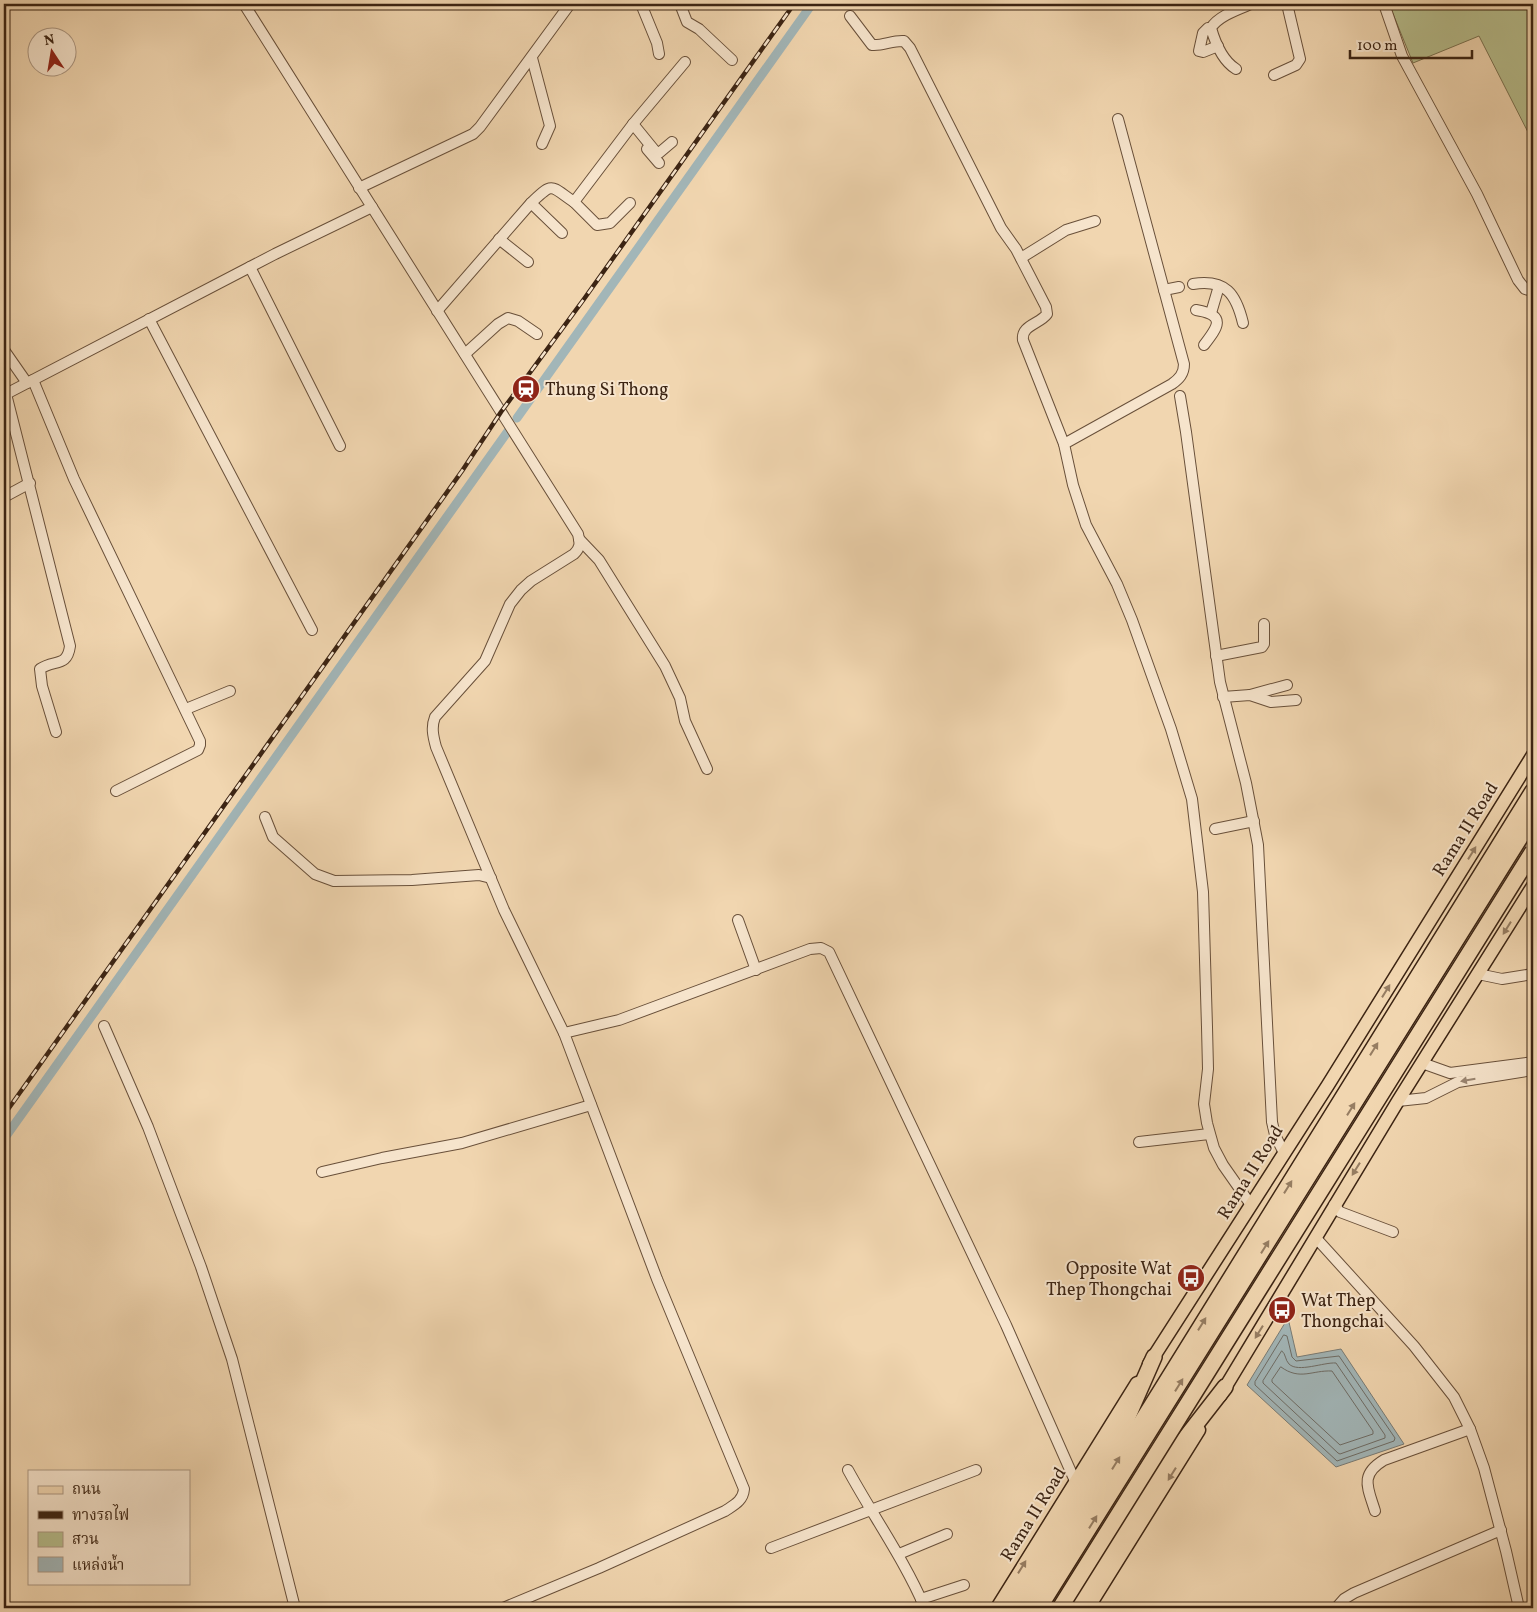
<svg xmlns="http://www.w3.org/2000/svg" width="1537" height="1612" font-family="Vollkorn,'Noto Serif Thai',serif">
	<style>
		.green { fill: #b7be8d; stroke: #7a7150 }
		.water { fill: #a2b6b8; stroke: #797c76 }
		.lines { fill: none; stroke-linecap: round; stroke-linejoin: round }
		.shore { stroke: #6f6d66; stroke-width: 1 }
		.canal { stroke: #a2b6b8; stroke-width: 9 }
		.minor-casing { stroke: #69503a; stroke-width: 12 }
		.major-casing { stroke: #3c2413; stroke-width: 15 }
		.highway-casing { stroke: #3c2413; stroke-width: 18 }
		.minor { stroke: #f6e4cc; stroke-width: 10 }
		.major { stroke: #f1d6b0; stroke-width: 12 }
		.highway { stroke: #f1d6b0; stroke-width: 15 }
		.rail-casing { stroke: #3c2413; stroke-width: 4.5 }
		.rail { stroke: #f6e4cc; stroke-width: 2.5; stroke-dasharray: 8; stroke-linecap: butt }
		.highway-bridge-casing { stroke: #3c2413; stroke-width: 18; stroke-linecap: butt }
		.highway-bridge { stroke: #f1d6b0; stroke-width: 15 }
		.oneway { fill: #967d62 }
		.oneway2 { fill: #998470 }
		.labels { text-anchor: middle; stroke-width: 4; stroke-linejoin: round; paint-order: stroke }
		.poi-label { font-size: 18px; fill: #3c2413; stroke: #f6e4cc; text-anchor: start }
		.street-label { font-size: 18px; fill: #3c2413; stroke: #f6e4cc }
	</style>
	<rect width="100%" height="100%" fill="#f1d6b0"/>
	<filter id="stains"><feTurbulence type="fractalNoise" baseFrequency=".004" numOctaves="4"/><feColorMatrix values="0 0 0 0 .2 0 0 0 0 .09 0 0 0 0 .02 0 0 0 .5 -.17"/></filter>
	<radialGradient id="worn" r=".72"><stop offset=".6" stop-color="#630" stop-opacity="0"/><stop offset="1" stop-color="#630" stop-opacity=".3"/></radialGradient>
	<polygon class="green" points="1389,4 1533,4 1533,142 1479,36 1413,63"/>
	<polygon class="water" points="1288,1318 1297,1357 1341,1349 1404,1444 1336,1467 1247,1385"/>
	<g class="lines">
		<g class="shore">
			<polygon points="1284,1335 1287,1336 1292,1357 1296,1361 1339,1356 1395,1438 1394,1441 1337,1461 1255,1385 1255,1382"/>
			<path d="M1282,1351C1286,1354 1285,1360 1289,1364C1298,1373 1324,1362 1336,1363L1385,1435V1438L1340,1454L1338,1453L1263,1383V1381Z"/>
			<path d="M1281,1367C1300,1381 1312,1370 1332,1371L1373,1431V1434L1340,1445L1272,1382V1380Z"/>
		</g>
		<g class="canal">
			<polyline points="517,418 812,4"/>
			<polyline points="4,1139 508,431"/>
		</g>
		<defs>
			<g id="minor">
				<path d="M244,4L578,534C580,543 581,547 574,554L531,581L521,590L510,604L485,661L435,717C431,727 433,736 436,747L504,910L564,1033L657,1279L744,1489C743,1501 734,1505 725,1511L599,1568L503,1608"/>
				<polyline points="641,4 657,43 659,54"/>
				<polyline points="680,4 687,22 699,29 732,60"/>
				<polyline points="1384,4 1402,56 1477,194 1518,280 1525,289 1533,291"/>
				<path d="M850,16L872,45C883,46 893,40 904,41L910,48L1001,228L1016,249L1046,307L1047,314C1040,324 1021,325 1023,340L1064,444"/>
				<polyline points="1211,28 1208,28 1203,33 1199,51 1203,52 1218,46"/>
				<polyline points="532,58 550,126 542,144"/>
				<path d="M1236,69C1223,61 1215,42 1211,28C1218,16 1239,9 1251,4"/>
				<polyline points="1274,75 1296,65 1300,59 1287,4"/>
				<path d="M1118,119L1184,364C1184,374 1179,379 1172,384L1064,444L1073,485L1086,525L1117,584L1132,620L1171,729L1192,799L1203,892L1207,1027L1208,1069L1204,1104L1207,1123L1214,1148L1223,1165L1251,1205"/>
				<polyline points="633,124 655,151 659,153 672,142"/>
				<polyline points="647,149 659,163"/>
				<polyline points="359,188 473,134 480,127 570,4"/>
				<polyline points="574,202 597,225 610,223 630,203"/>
				<polyline points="531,203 562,233"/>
				<polyline points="499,239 528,262"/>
				<polyline points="1021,258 1066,230 1095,221"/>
				<polyline points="250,267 340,446"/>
				<path d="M1193,284C1226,279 1236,294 1243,323"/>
				<polyline points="1164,290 1179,287"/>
				<path d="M1196,310C1227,315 1218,327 1204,345"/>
				<path d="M437,311L531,203C554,181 550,186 574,202L633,124L685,62"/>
				<polyline points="1211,313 1219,286"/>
				<polyline points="149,319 312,630"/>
				<polyline points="4,350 27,383"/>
				<polyline points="465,354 498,324 508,318 518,321 537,334"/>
				<polyline points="33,380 74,479 200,741 200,745 198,750 116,791"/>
				<path d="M6,394L70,646C67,668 54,659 40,669L42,686L56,732"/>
				<polyline points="4,395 275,254 372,207"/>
				<polyline points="1180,396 1186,432 1220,682 1246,783 1258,845 1272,1122 1275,1135 1284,1153"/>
				<polyline points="4,497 30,483"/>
				<polyline points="579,539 599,560 665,666 680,698 685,721 707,769"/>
				<polyline points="1216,656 1262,647 1264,644 1264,624"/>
				<polyline points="1250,695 1287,685"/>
				<polyline points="1223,697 1250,695 1271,702 1296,700"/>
				<polyline points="186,709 230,691"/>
				<polyline points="265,817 273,837 315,874 334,881 412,880 479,875 491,878"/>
				<polyline points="1215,829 1254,821"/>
				<polyline points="738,920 756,970"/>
				<polyline points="1478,974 1502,979 1533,974"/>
				<polyline points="104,1026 148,1127 201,1267 232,1359 295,1608"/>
				<polyline points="564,1033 619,1020 810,949 821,948 829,952 1006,1325 1075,1481"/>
				<polyline points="1422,1063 1450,1073 1533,1062"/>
				<polyline points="1398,1101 1426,1098 1458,1082 1533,1070"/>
				<polyline points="1139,1142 1209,1134"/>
				<polyline points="322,1172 382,1158 462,1143 591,1105"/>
				<polyline points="1334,1205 1340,1212 1393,1232"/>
				<polyline points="1316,1238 1414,1346 1454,1397 1470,1429 1484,1468 1506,1551 1519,1608"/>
				<path d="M848,1470C873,1516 904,1559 925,1608"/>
				<path d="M1375,1511C1368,1488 1359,1475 1384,1460L1470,1429"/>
				<polyline points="771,1548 976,1470"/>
				<polyline points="899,1554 947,1534"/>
				<polyline points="921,1599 964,1585"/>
				<polyline points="1336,1608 1344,1599 1354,1593 1501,1530"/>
			</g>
			<g id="major">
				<polyline points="1149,1364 1328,1085 1533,755"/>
				<polyline points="1220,1396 1398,1101 1533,886"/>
				<polyline points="997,1608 1137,1383"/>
				<polyline points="1088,1608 1199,1430"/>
			</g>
			<g id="highway">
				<polyline points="1010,1608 1122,1430 1154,1357"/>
				<polyline points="1026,1608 1533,791"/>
				<polyline points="1039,1608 1533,817"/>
				<polyline points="1076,1608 1169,1459 1225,1387"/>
			</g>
		</defs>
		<use href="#minor" class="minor-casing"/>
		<use href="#major" class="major-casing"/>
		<use href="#highway" class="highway-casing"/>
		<use href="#minor" class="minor"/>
		<use href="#major" class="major"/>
		<use href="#highway" class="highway"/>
		<defs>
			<polyline id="rail" points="4,1115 462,471 501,412 584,299 794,4"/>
		</defs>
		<use href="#rail" class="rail-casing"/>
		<use href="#rail" class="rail"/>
		<defs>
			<polyline id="highway-bridge" points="1060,1608 1533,851"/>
		</defs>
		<use href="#highway-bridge" class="highway-bridge-casing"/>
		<use href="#highway-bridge" class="highway-bridge"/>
	</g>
	<defs><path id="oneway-solid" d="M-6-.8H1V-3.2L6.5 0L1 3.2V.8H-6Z" transform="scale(1.25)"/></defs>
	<g class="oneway">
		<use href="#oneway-solid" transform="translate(1472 853) rotate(-58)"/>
		<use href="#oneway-solid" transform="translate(1507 928) rotate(122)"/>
		<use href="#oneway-solid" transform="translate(1386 991) rotate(-58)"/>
		<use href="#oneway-solid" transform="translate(1374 1049) rotate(-58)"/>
		<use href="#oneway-solid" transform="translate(1351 1109) rotate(-58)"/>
		<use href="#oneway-solid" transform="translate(1356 1169) rotate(122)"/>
		<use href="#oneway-solid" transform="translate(1288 1187) rotate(-58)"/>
		<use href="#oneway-solid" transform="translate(1265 1247) rotate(-58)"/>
		<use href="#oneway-solid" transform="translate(1202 1324) rotate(-58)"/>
		<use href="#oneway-solid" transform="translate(1259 1332) rotate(122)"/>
		<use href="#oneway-solid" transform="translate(1179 1385) rotate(-58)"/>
		<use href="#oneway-solid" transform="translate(1116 1463) rotate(-58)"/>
		<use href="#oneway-solid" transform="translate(1172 1474) rotate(122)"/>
		<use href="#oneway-solid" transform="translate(1093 1522) rotate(-58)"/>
		<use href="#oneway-solid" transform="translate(1022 1567) rotate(-58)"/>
	</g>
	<use class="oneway2" href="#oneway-solid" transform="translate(1468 1080) rotate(170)"/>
	<defs>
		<symbol id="station-disc" viewBox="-11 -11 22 22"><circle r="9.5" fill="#8f2418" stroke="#f6e4cc"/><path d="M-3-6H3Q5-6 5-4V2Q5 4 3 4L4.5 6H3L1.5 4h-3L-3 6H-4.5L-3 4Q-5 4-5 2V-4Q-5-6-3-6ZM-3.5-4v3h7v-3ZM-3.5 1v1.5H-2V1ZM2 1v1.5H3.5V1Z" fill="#fff"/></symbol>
		<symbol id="bus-disc" viewBox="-11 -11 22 22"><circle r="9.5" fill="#8f2418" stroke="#f6e4cc"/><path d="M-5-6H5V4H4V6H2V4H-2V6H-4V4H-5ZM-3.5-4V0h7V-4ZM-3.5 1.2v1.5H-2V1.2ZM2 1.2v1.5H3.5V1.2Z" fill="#fff"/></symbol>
	</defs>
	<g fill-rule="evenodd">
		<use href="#station-disc" x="510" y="373" width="32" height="32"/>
		<use href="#bus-disc" x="1175" y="1262" width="32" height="32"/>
		<use href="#bus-disc" x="1266" y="1294" width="32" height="32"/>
	</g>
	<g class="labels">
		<g class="poi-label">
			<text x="545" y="395">Thung Si Thong</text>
			<text x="1172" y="1274" text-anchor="end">Opposite Wat<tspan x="1172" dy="21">Thep Thongchai</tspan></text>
			<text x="1301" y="1306">Wat Thep<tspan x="1301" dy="21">Thongchai</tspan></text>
		</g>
		<g class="street-label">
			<text transform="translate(1465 829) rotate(-58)" y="6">Rama II Road</text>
			<text transform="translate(1250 1172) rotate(-58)" y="6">Rama II Road</text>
			<text transform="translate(1033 1514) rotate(-58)" y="6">Rama II Road</text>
		</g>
	</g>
	<rect width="1537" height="1612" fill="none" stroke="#f1d6b0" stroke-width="20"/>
	<rect x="5" y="5" width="1527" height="1602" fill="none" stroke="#3c2413" stroke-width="2.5"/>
	<rect x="10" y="10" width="1517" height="1592" fill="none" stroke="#3c2413"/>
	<rect x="28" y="1470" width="162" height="115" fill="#f6e4cc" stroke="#ac9782"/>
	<rect x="38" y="1486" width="25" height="8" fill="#f1d6b0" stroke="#ac9782"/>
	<text x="72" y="1494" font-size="15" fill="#3c2413">ถนน</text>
	<rect x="38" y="1511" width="25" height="8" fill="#3c2413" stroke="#ac9782"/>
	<text x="72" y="1520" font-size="15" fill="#3c2413">ทางรถไฟ</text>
	<rect x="38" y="1532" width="25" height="15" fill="#b7be8d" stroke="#ac9782"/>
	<text x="72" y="1544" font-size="15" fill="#3c2413">สวน</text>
	<rect x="38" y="1557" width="25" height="15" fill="#a2b6b8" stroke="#ac9782"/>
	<text x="72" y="1570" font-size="15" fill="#3c2413">แหล่งน้ำ</text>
	<g transform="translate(52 52) rotate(348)"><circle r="24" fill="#f6e4cc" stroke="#ac9782"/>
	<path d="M0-4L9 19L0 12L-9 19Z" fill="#8f2418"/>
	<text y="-8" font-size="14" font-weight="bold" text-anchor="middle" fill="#3c2413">N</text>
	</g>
	<path d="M1350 50v8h122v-8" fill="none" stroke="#3c2413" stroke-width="2.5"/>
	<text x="1357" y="50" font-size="15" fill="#3c2413" stroke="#f6e4cc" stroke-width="4" paint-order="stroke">100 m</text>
	<rect width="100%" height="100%" filter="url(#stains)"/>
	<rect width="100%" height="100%" fill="url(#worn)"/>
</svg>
